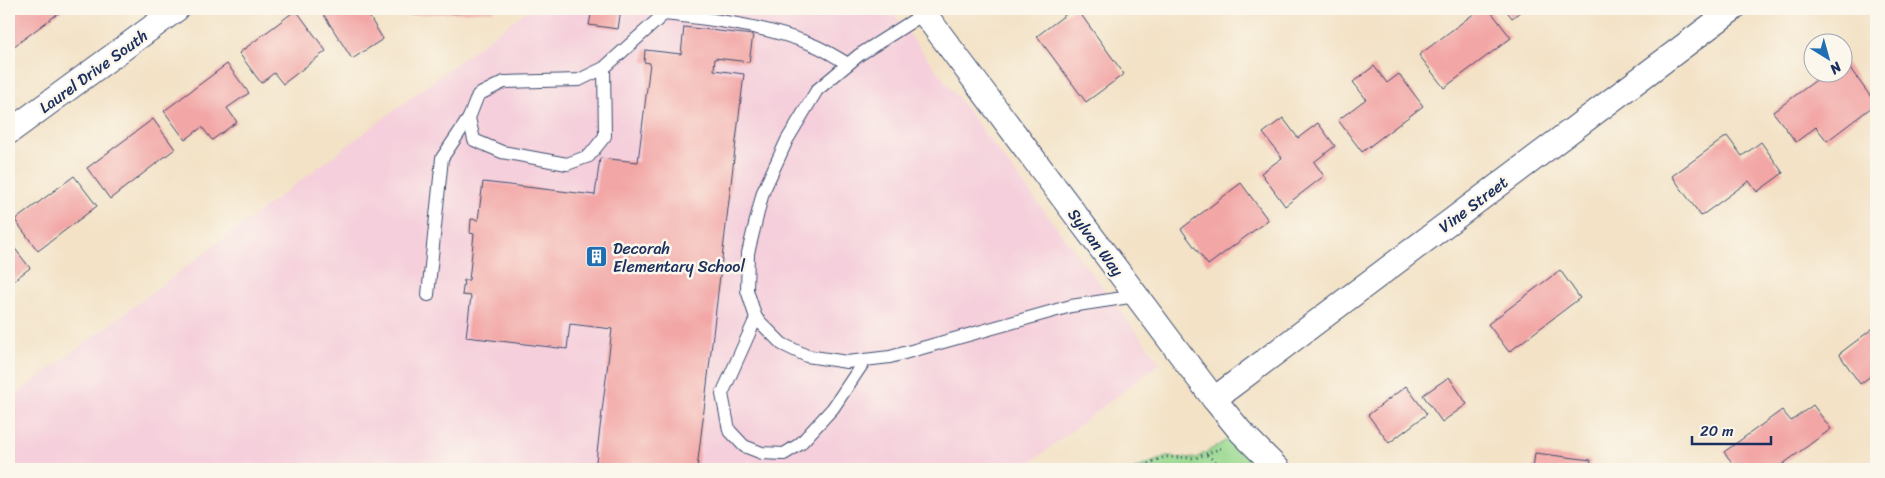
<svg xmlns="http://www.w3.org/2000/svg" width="1885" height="478" font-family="Sriracha,sans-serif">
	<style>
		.built { fill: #f5cfdb }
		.green { fill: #98d88e; stroke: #5a8476 }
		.building { fill: #f2a6a5 }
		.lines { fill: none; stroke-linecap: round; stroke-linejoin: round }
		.lane-casing { stroke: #3b4a6e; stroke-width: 14 }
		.street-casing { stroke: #3b4a6e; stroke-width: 26 }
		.path { stroke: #3b4a6e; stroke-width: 3; stroke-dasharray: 1 4; stroke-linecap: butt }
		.lane { stroke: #fff; stroke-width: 12 }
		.street { stroke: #fff; stroke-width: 24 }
		.labels { text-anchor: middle; stroke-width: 5; stroke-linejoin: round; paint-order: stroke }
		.street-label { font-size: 16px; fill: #1b2f5e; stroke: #fbf7ec }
		.poi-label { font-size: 16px; fill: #1b2f5e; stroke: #fbf7ec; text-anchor: start }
	</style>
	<rect width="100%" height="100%" fill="#fbf7ec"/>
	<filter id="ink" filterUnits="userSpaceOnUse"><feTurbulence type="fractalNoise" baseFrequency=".02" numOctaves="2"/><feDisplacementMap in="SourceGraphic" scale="10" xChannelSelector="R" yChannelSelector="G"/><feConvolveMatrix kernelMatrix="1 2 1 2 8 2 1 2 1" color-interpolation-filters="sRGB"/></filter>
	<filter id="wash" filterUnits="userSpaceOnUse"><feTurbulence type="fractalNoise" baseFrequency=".0096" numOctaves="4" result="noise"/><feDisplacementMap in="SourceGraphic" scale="20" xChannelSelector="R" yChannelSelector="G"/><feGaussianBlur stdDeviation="1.12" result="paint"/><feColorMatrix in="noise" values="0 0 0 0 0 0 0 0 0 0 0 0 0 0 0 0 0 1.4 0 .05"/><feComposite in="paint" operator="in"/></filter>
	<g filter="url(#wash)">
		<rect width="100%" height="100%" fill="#f3e2c6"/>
		<polygon class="built" points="529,9 890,9 1160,363 1022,469 9,469 9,400"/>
		<polygon class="green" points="1241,432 1278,469 1134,469 1165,457 1196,458"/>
		<g id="blocks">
			<g class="building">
				<polygon points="9,9 64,9 9,50"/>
				<polygon points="320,9 380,9 369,16 383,39 352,59"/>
				<polygon points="413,9 494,9 494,11 413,15"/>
				<polygon points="592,9 621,9 618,29 589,25"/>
				<polygon points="1073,9 1077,9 1124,74 1086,102 1037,36"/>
				<polygon points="1480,9 1489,9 1511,38 1444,88 1419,55"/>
				<polygon points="1505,9 1524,9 1512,18"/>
				<polygon points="296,10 326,51 283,84 274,73 261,83 239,53"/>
				<polygon points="684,27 753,35 749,62 715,58 714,70 744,74 697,469 595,469 612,329 570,324 567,349 466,337 471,296 462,295 464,280 469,280 474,234 470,233 471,219 478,220 483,182 595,195 600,158 638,162 650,63 644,62 645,50 681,54"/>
				<polygon points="1844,60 1876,104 1827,141 1816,127 1796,142 1773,112 1827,72 1842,72"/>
				<polygon points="227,64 249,93 227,108 237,122 212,140 202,127 185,140 164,111"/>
				<polygon points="1374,66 1387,83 1399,74 1423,106 1362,152 1338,120 1366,99 1353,82"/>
				<polygon points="1283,118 1298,138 1318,123 1335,146 1314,162 1324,176 1285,206 1261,173 1282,158 1263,133"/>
				<polygon points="153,119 175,149 110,199 87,168"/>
				<polygon points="1727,136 1742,156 1761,142 1783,173 1757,192 1749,181 1701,216 1672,176"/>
				<polygon points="74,176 97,206 38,251 15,220"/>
				<polygon points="1241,183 1268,220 1208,265 1181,229"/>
				<polygon points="9,241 30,268 9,284"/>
				<polygon points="1560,270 1580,298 1509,352 1488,324"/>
				<polygon points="1876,326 1876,372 1860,384 1839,354"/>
				<polygon points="1449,377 1467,404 1442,422 1423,395"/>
				<polygon points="1406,386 1427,414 1389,443 1368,415"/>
				<polygon points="1813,405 1831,429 1776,469 1737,469 1724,452 1782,410 1791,421"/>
				<polygon points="1535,453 1591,460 1590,469 1533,469"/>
			</g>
		</g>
	</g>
	<g filter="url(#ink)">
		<use href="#blocks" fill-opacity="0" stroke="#3b4a6e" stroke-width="1"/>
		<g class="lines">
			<defs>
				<g id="lane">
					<polyline points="925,13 859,55 817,90 787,140 763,192 748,253 747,290 756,318 782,344 807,356 847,362 890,357 1071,306 1136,296"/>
					<path d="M604,68L605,136L589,156L567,164L502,152L474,140L469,118L478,95L504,82L579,80L604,68L664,14C713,19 765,26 811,44C824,49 836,57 848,64"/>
					<polyline points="428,295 442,158 469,118"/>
					<polyline points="756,318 722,394 729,430 744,446 762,453 784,454 800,444 833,408 865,360"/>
				</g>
				<g id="street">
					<polyline points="921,9 1214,399 1241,432 1278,469"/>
					<polyline points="9,132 177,9"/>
					<polyline points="1214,399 1733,9"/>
				</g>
			</defs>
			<use href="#lane" class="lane-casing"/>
			<use href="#street" class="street-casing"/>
			<g class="path">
				<polyline points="1207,455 1225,469"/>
				<polyline points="1134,469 1165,457 1196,458 1221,448"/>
			</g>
			<use href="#lane" class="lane"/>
			<use href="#street" class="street"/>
		</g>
	</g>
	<defs>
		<symbol id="building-square" viewBox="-11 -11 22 22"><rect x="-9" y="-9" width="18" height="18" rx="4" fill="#1f6fb2" stroke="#fbf7ec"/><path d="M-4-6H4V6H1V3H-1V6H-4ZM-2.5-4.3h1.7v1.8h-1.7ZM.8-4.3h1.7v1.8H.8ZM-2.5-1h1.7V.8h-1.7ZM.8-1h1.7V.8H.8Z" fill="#fff"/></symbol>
	</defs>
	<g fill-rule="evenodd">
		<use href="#building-square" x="584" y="244" width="25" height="25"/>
	</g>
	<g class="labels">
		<g class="street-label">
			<text transform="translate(93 71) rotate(-36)" y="6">Laurel Drive South</text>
			<text transform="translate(1473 204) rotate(-37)" y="6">Vine Street</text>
			<text transform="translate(1096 242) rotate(53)" y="6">Sylvan Way</text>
		</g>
		<g class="poi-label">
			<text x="613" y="254">Decorah<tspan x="613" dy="18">Elementary School</tspan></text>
		</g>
	</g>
	<rect width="1885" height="478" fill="none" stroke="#fbf7ec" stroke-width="30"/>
	<g transform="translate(1828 58) rotate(143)"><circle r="24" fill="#fbf7ec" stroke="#a1a7b3"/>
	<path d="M0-4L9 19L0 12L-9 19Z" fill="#1f6fb2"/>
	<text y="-8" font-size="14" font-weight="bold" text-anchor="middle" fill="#1b2f5e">N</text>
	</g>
	<path d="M1692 436v8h79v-8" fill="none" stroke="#1b2f5e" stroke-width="2.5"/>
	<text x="1700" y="436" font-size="15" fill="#1b2f5e" stroke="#fbf7ec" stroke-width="4" paint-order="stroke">20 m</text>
</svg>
